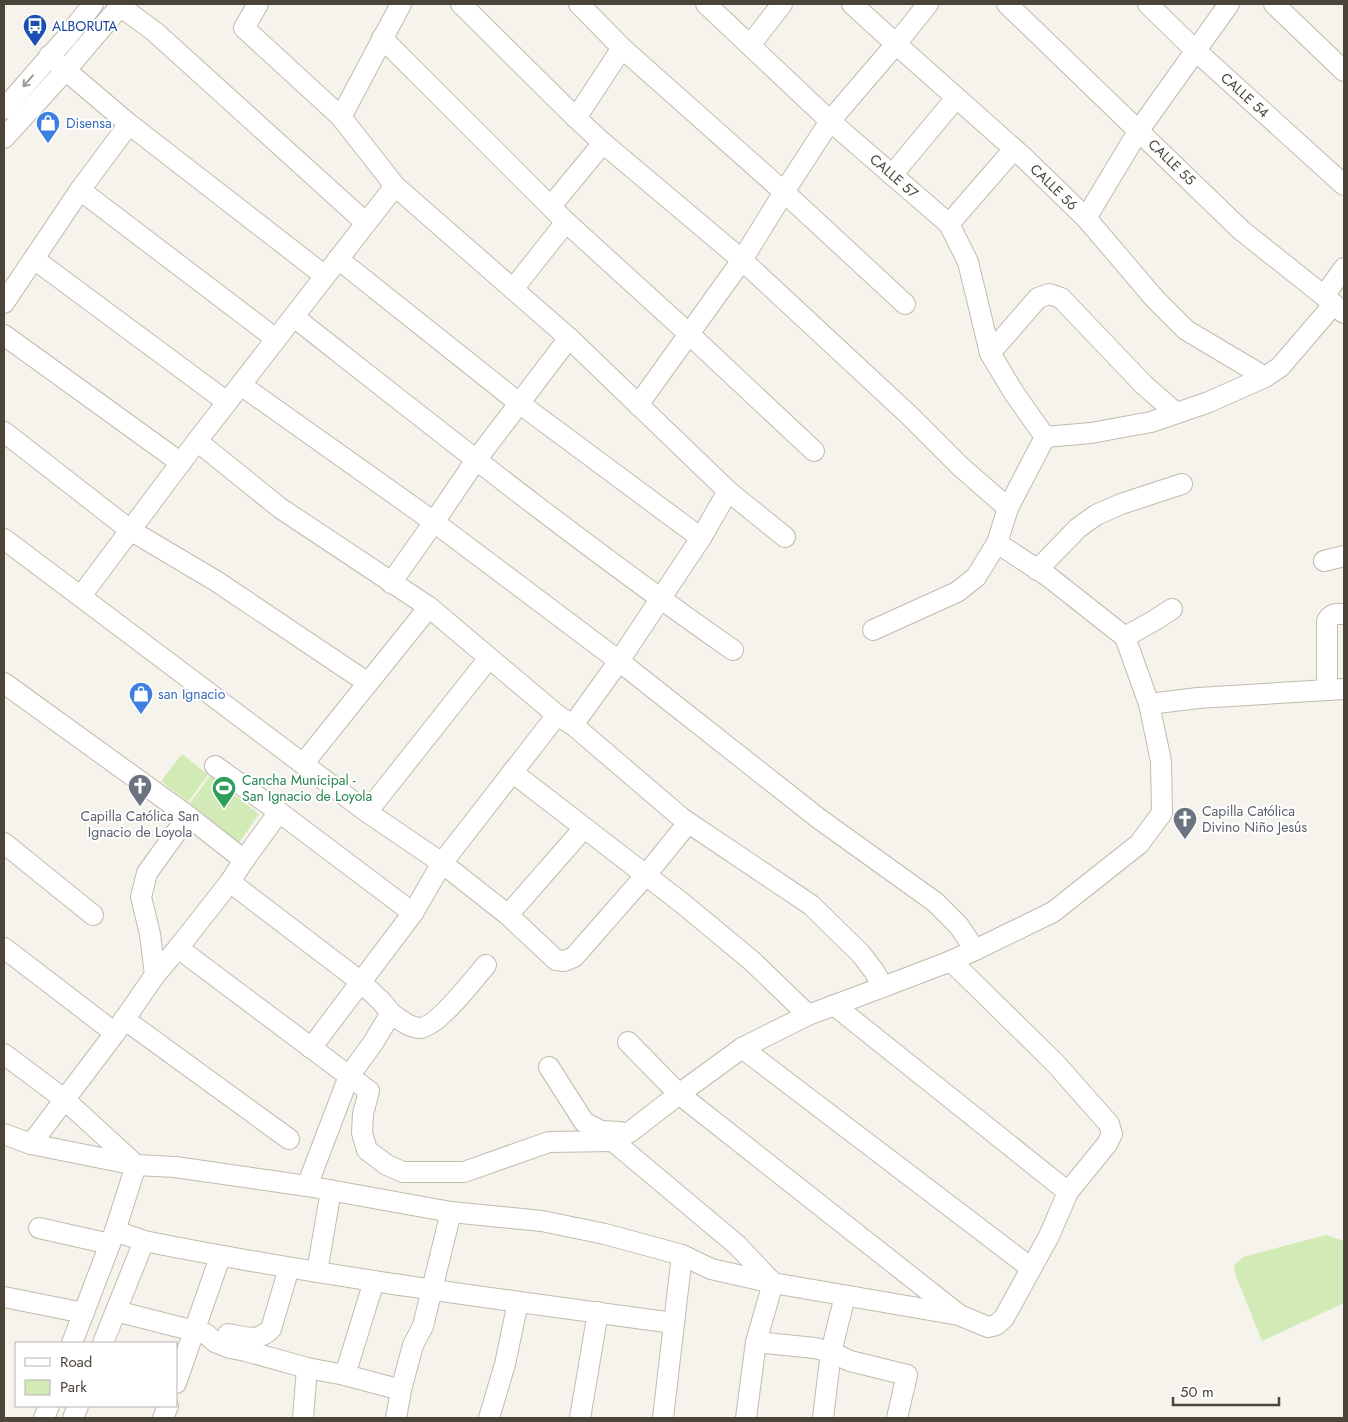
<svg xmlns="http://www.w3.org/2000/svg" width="1348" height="1422" font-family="Jost,sans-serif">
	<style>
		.green { fill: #d2eab5 }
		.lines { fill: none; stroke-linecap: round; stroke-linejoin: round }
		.minor-casing { stroke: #c2bbae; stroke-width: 22 }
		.minor { stroke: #fff; stroke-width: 20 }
		.oneway { stroke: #9c9892 }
		.labels { text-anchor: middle; stroke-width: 4; stroke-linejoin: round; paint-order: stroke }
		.transit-label { font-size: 14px; fill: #164399; stroke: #fff; text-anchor: start }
		.street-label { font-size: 14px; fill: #4b4439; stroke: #fff }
		.shop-label { font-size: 14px; fill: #366cbe; stroke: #fff; text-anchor: start }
		.leisure-label { font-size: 14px; fill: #27864d; stroke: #fff; text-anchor: start }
		.worship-label { font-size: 14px; fill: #5b616d; stroke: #fff; text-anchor: start }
	</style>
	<rect width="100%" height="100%" fill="#f6f3ec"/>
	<g class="green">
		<polygon points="182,754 208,775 188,802 161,781"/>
		<polygon points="210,776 259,814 239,843 190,803"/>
		<polygon points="1326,1235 1344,1241 1344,1303 1262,1341 1234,1271 1235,1264 1243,1257"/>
	</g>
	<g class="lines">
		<defs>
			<g id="minor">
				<polyline points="258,4 244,28 341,117 395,186 569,338 728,491 701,538 619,661 573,725"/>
				<polyline points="461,4 576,118 603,143 742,260 910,416 961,467 1008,508"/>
				<polyline points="579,4 622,48 784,192 905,304"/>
				<polyline points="852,4 896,44 1021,155 1086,218 1139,130 1229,4"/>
				<polyline points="1007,4 1241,230 1324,296 1344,313"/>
				<polyline points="1148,4 1196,51 1344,185"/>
				<polyline points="1274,4 1344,71"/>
				<polyline points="120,6 155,32 366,223"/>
				<polyline points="382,38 566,222 689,334 814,451"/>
				<polyline points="750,45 782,4"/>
				<polyline points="49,56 129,124 325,276"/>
				<polyline points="4,109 67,37 93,4"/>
				<polyline points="341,117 401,4"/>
				<polyline points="576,118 622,48"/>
				<polyline points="4,138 65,71 122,4"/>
				<polyline points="892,175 956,98"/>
				<polyline points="80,190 276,339"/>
				<polyline points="551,206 603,143"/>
				<polyline points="1086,218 1155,299 1186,330 1265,377"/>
				<polyline points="949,224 1014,149"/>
				<polyline points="34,259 227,402"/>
				<polyline points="338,259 519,403 701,538"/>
				<polyline points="513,289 566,222"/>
				<polyline points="1324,296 1344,268"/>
				<polyline points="4,303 80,190 129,124"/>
				<path d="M294,317C438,430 582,545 733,650"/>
				<polyline points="4,335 181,463"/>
				<polyline points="990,353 1038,298 1049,294 1061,298 1144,385 1176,413"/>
				<polyline points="241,385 434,522 619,661 818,818 935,902 959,926 975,950"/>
				<polyline points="638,405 742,260 784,192 830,121 896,44 928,4"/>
				<polyline points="4,432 130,530 216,581 368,683"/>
				<polyline points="1045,437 1091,433 1151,422 1209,402 1265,377 1280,367 1334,304"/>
				<polyline points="197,441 280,508 429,607 557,715 573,725 683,819 811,905 861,954 874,971 883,987"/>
				<polyline points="728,491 785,537"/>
				<polyline points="4,539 367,812 442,863 508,915 556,960 564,961 574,957 645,876 688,823"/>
				<polyline points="1324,561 1344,556"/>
				<polyline points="1037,570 1078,528 1096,515 1121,504 1182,484"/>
				<polyline points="391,583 434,522 476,460 569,338"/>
				<polyline points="81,596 197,441 395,186"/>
				<polyline points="873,630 957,592 976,577 997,543"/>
				<polyline points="1125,637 1155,620 1172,609"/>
				<polyline points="4,683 188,816 244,860"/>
				<path d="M1327,690V621C1331,613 1336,614 1344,614"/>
				<polyline points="1149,704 1198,698 1344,689"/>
				<polyline points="303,764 429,607"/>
				<polyline points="215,766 279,812 413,913"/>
				<polyline points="512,772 682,903 752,961 808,1015"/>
				<polyline points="367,812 489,658"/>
				<polyline points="4,843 93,915"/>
				<polyline points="230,882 361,982 381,1001 391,1013 373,1043 349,1076 307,1186"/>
				<polyline points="508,915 584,828"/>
				<polyline points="4,948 115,1033"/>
				<polyline points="178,948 369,1091 363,1114 362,1133 367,1150 387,1165 403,1172 464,1172 549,1142 613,1141 630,1132 679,1094 742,1048 808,1015 883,987 951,961 975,950 1053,912 1139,844 1162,813 1161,761 1149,704 1125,637 1049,577 997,543 1008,508 1045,437 1014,393 990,353 968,262 949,224 830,121 706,4"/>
				<polyline points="155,975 150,934 141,897 147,873 188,816"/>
				<polyline points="834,1005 1068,1192"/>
				<path d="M391,1013C399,1019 408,1027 419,1028C437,1028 474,979 486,965"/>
				<polyline points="124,1019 289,1139"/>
				<polyline points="628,1042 679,1094 958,1314"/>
				<polyline points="311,1048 413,913 442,863 557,715"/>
				<polyline points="742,1048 1031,1268"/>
				<polyline points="4,1054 64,1099 136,1165 115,1231 72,1343"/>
				<polyline points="549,1067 584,1122 601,1131 620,1132"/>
				<polyline points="4,1134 31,1144 136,1165 175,1167 307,1186 451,1212 542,1221 605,1234 682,1255 711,1269 773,1283 959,1315 988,1327 996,1325 1004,1318 1049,1236 1068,1192 1107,1144 1112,1134 1109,1124 1055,1063 951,961"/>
				<polyline points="613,1141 737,1245 773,1283"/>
				<polyline points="31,1144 115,1033 155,975 178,948 230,882 244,860 279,812"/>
				<polyline points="39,1228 110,1244"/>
				<path d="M144,1241C319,1276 497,1299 674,1323"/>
				<polyline points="317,1272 331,1190"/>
				<polyline points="4,1297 84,1313"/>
				<polyline points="116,1311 206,1334 215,1342 230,1348 246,1351 307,1368 303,1418"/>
				<path d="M228,1334C245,1337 257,1343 271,1329L289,1268"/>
				<polyline points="756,1342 773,1283"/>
				<polyline points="103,1343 144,1241 115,1231"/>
				<polyline points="307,1368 345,1375 401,1390"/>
				<polyline points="345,1375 374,1281"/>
				<polyline points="176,1383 220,1257"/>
				<polyline points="44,1418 49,1406"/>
				<polyline points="73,1418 78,1406"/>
				<polyline points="163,1418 168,1406"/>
				<polyline points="396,1418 401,1390 413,1345 423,1326 451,1212"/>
				<polyline points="489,1418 505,1364 518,1302"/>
				<polyline points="580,1418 598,1312"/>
				<polyline points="663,1418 682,1255"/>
				<polyline points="746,1418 756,1342 815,1348 831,1352 850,1361 907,1375 897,1418"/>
				<polyline points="823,1418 831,1352 845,1296"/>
			</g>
		</defs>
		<use href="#minor" class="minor-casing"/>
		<use href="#minor" class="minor"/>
	</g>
	<defs><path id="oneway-shaft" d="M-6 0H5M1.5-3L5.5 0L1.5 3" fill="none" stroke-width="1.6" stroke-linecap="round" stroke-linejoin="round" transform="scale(1.25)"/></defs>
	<use class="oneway" href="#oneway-shaft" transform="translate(28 81) rotate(131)"/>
	<defs>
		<symbol id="bus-pin" viewBox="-11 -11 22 30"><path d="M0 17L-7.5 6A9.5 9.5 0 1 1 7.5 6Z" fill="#1a4fb4" stroke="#fff"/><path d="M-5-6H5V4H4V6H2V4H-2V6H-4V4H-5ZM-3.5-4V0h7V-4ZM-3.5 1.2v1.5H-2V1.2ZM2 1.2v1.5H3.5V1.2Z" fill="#fff"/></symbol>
		<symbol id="shop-pin" viewBox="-11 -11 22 30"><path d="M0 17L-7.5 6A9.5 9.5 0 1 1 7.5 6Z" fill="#3f7fe0" stroke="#fff"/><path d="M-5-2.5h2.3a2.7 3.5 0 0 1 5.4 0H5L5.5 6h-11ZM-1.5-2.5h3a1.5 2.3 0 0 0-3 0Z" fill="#fff"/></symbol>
		<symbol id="church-pin" viewBox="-11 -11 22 30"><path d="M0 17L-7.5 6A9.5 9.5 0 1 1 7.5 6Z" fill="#6b7280" stroke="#fff"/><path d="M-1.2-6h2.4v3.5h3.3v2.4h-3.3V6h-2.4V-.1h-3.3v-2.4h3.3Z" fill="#fff"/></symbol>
		<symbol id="stadium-pin" viewBox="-11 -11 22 30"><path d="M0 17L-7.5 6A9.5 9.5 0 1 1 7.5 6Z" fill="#2e9e5b" stroke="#fff"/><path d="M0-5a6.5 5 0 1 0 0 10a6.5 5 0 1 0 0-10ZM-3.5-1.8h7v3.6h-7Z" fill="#fff"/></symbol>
	</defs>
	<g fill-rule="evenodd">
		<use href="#bus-pin" x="21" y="12" width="28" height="38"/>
		<use href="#shop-pin" x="34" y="109" width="28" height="38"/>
		<use href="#shop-pin" x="127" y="680" width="28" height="38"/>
		<use href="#church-pin" x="126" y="772" width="28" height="38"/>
		<use href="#stadium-pin" x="210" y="774" width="28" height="38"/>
		<use href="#church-pin" x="1171" y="805" width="28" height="38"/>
	</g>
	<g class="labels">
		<g class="transit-label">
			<text x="52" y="31">ALBORUTA</text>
		</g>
		<g class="street-label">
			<text transform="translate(1245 95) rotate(42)" y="5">CALLE 54</text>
			<text transform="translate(1172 162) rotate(44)" y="5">CALLE 55</text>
			<text transform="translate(894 176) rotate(41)" y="5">CALLE 57</text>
			<text transform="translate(1054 187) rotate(44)" y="5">CALLE 56</text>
		</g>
		<g class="shop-label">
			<text x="66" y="128">Disensa</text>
			<text x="158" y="699">san Ignacio</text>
		</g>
		<g class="leisure-label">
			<text x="242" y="785">Cancha Municipal -<tspan x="242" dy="16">San Ignacio de Loyola</tspan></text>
		</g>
		<g class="worship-label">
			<text x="1202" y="816">Capilla Católica<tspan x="1202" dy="16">Divino Niño Jesús</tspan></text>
			<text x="140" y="821" text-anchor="middle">Capilla Católica San<tspan x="140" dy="16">Ignacio de Loyola</tspan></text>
		</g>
	</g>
	<rect width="1348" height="1422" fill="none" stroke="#4b4439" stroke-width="10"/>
	<rect x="15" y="1342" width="162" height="65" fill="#ffffff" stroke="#b7b4b0"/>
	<rect x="25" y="1358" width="25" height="8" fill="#ffffff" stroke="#b7b4b0"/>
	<text x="60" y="1367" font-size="15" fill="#4b4439">Road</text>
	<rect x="25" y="1380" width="25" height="15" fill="#d2eab5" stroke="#b7b4b0"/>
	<text x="60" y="1392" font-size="15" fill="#4b4439">Park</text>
	<path d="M1173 1397v8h106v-8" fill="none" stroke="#4b4439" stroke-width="2.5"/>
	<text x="1180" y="1397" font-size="15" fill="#4b4439" stroke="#ffffff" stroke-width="4" paint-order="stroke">50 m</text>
</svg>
